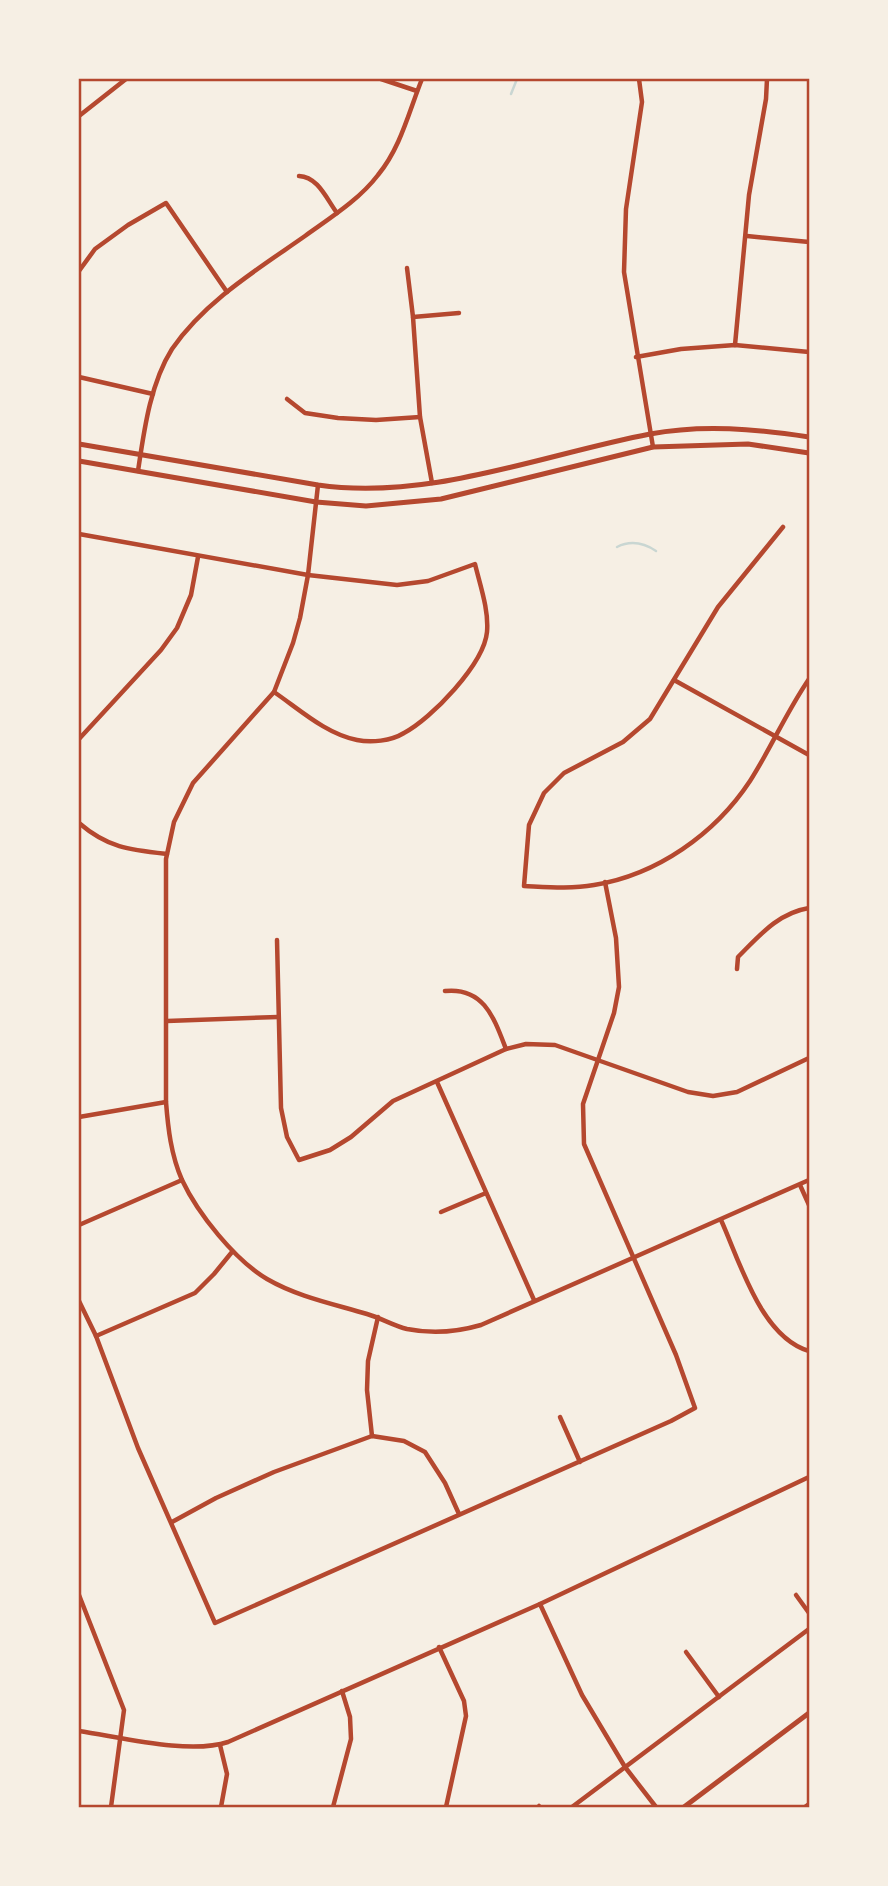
<svg xmlns="http://www.w3.org/2000/svg" width="888" height="1886" font-family="Inter,sans-serif">
	<style>
		.lines { fill: none; stroke-linecap: round; stroke-linejoin: round }
		.stream { stroke: #c9d6d2; stroke-width: 2.5 }
		.minor { stroke: #b5482f; stroke-width: 4.5 }
		.tertiary { stroke: #b5482f; stroke-width: 5 }
		.neatline { fill: none; stroke: #b5482f; stroke-width: 2.5 }
	</style>
	<rect width="100%" height="100%" fill="#f6efe4"/>
	<g class="lines">
		<g class="stream">
			<polyline points="511,94 517,79"/>
			<path d="M617,547C631,540 644,543 656,551"/>
		</g>
		<g class="minor">
			<polyline points="381,79 417,91"/>
			<polyline points="639,79 642,102 626,209 624,272 653,447"/>
			<polyline points="79,116 126,79"/>
			<path d="M299,176C318,177 326,198 337,213"/>
			<polyline points="747,236 809,242"/>
			<polyline points="407,268 413,317 420,417 432,483"/>
			<polyline points="79,271 95,249 128,225 166,203 227,292"/>
			<polyline points="413,317 459,313"/>
			<polyline points="735,345 749,195 766,99 767,79"/>
			<polyline points="636,357 681,349 735,345 809,352"/>
			<polyline points="79,377 153,394"/>
			<polyline points="287,399 305,413 338,418 376,420 420,417"/>
			<path d="M138,471C144,431 150,384 172,349C205,301 258,269 305,236C330,218 359,200 378,175C401,147 409,111 422,79"/>
			<path d="M318,485L308,575L300,618L293,643L274,692L193,783L174,822L166,859V1102C168,1128 171,1155 182,1180C198,1214 235,1260 267,1279C298,1297 334,1304 367,1314C381,1318 394,1326 407,1329C432,1334 457,1332 481,1325L809,1180"/>
			<path d="M783,527L718,607L650,719L623,742L564,773L544,793L529,825L524,886C547,887 571,889 594,885C657,875 715,834 750,781C771,748 787,711 809,679"/>
			<path d="M79,534L308,575L397,585L428,581L475,564C480,585 489,610 487,632C484,664 431,719 404,733C391,741 371,743 357,740C326,734 299,709 274,692"/>
			<polyline points="674,680 809,755"/>
			<polyline points="79,739 161,650 177,628 191,595 198,557"/>
			<path d="M79,823C108,848 130,850 167,854"/>
			<polyline points="277,940 281,1108 287,1137 299,1160 330,1150 351,1137 393,1101 506,1049 526,1044 555,1045 688,1092 713,1096 737,1092 809,1058"/>
			<path d="M737,969L738,957C759,936 778,913 809,908"/>
			<path d="M445,991C484,987 494,1018 506,1049"/>
			<polyline points="167,1021 278,1017"/>
			<polyline points="437,1082 534,1300"/>
			<polyline points="79,1117 166,1102"/>
			<polyline points="800,1185 809,1205"/>
			<polyline points="441,1212 486,1193"/>
			<path d="M721,1220C740,1262 761,1337 809,1351"/>
			<polyline points="79,1225 182,1180"/>
			<polyline points="79,1301 96,1336 138,1448 215,1623 671,1421 695,1408 676,1355 584,1144 583,1104 614,1013 619,987 616,938 605,882"/>
			<polyline points="96,1336 195,1293 214,1274 232,1252"/>
			<polyline points="560,1417 580,1462"/>
			<polyline points="372,1436 367,1390 368,1361 378,1317"/>
			<polyline points="172,1522 216,1498 274,1472 372,1436 404,1441 425,1452 445,1483 459,1514"/>
			<polyline points="79,1595 124,1710 111,1807"/>
			<polyline points="796,1595 809,1613"/>
			<polyline points="540,1604 582,1695 625,1767 656,1807"/>
			<polyline points="439,1647 464,1701 466,1716 446,1807"/>
			<polyline points="686,1652 719,1697"/>
			<path d="M79,1731C120,1737 189,1755 228,1742L540,1604L809,1477"/>
			<polyline points="220,1745 227,1774 221,1807"/>
			<polyline points="539,1806 540,1807"/>
			<polyline points="333,1807 351,1739 350,1717 342,1691"/>
			<polyline points="572,1807 809,1629"/>
			<polyline points="805,1807 809,1804"/>
		</g>
		<g class="tertiary">
			<path d="M79,444L318,485C429,501 541,455 650,434C703,424 756,429 809,437"/>
			<polyline points="79,461 316,502 366,506 441,499 653,447 748,444 809,453"/>
			<polyline points="684,1807 809,1713"/>
		</g>
	</g>
	<rect width="888" height="1886" fill="none" stroke="#f6efe4" stroke-width="161"/>
	<rect x="80" y="80" width="728" height="1726" class="neatline"/>
</svg>
